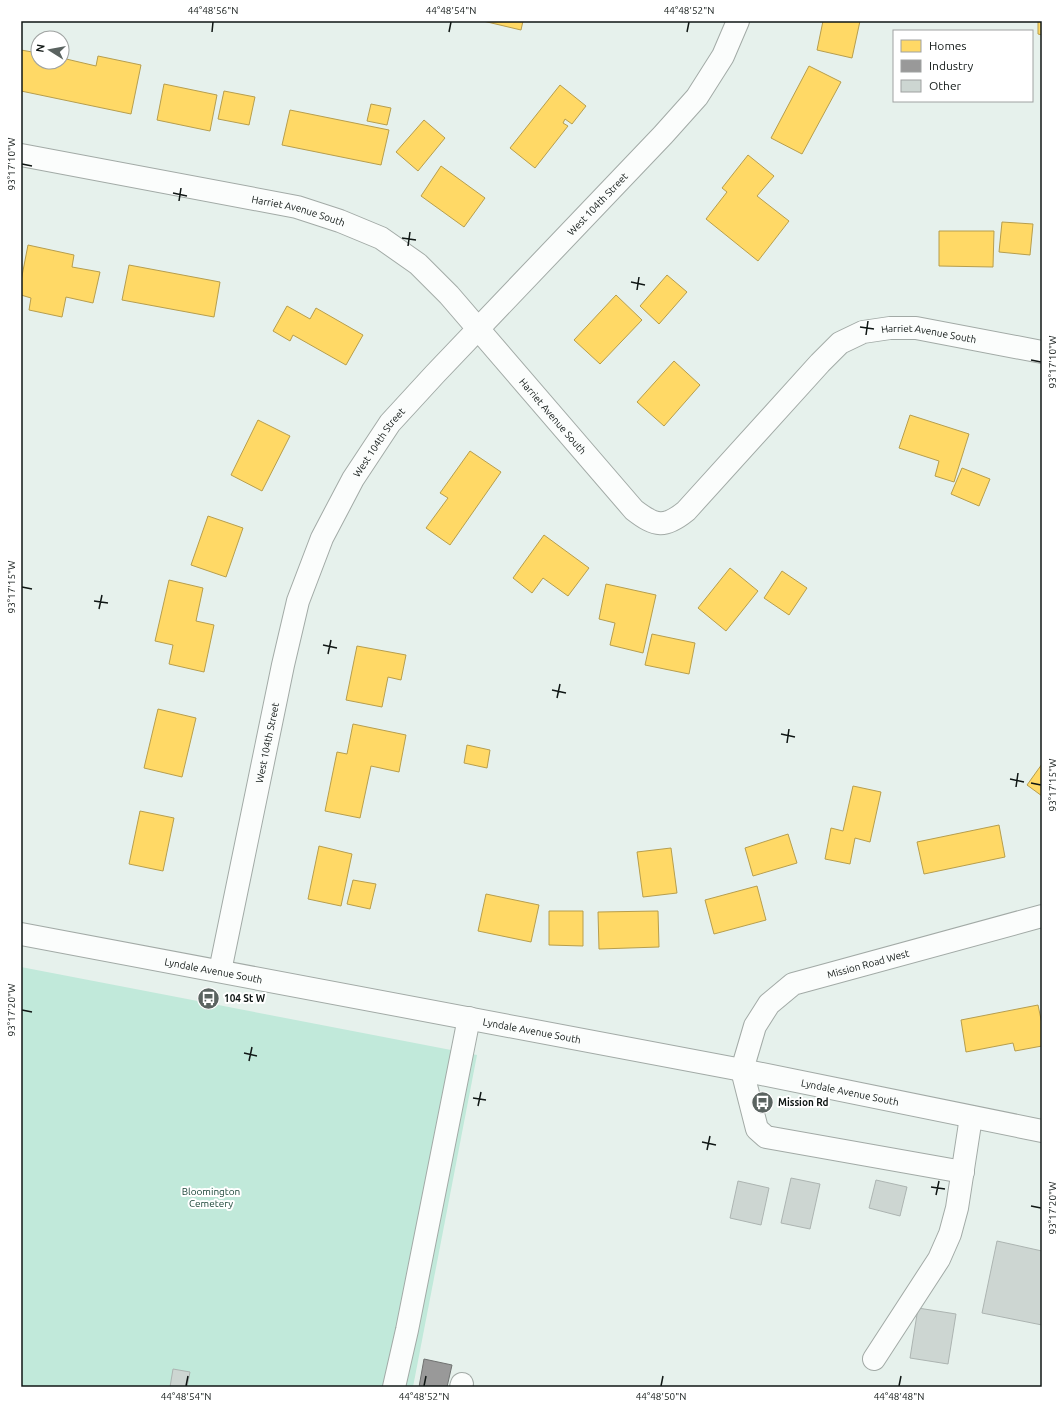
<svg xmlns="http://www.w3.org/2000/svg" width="1063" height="1408" font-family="Ubuntu,sans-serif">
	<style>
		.green { fill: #c1e9da }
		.homes { fill: #ffd966; stroke: #b79e4d }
		.industry { fill: #999; stroke: #707271 }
		.building { fill: #cdd6d2; stroke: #acb4b1 }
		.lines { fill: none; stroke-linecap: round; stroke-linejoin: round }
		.minor-casing { stroke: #a2aaa6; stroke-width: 24 }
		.minor { stroke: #fbfdfc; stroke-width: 22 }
		.ticks { fill: none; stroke: #0f1614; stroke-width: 1.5 }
		.labels { text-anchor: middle; stroke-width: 4; stroke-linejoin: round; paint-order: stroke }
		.street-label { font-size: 10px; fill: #0f1614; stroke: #fff }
		.poi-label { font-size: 10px; font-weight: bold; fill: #0f1614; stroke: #fff; text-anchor: start }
		.park-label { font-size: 10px; fill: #113d2f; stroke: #fff }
		.neatline { fill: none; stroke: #0f1614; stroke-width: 1.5 }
		.ticks-label { font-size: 10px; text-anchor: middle; fill: #0f1614 }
	</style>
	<rect width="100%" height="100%" fill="#e6f1ec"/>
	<polygon class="green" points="21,967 477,1055 413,1387 21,1387"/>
	<g class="homes">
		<polygon points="483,21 523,21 521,30"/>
		<polygon points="823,21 860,21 852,58 817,50"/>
		<polygon points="1038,21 1042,21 1042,35 1038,34"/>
		<polygon points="21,50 38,53 38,62 62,62 62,58 96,66 98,56 141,65 131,114 21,91"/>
		<polygon points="809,66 841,82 802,154 771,138"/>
		<polygon points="164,84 217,95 210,131 157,120"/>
		<polygon points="560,85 586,106 572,124 565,119 563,123 568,126 535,168 510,148"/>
		<polygon points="224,91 255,97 249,125 218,119"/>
		<polygon points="371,104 391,108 387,125 367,121"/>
		<polygon points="290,110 389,130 381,165 282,145"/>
		<polygon points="424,120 445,138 418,171 396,152"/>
		<polygon points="748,155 774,176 757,196 789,221 758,261 706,219 727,192 722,188"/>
		<polygon points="441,166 485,198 464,227 421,196"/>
		<polygon points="1002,222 1033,224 1030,255 999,252"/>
		<polygon points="939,231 994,231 993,267 939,266"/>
		<polygon points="28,245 74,255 72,267 100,272 93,303 66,297 62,317 29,310 31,298 21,295 21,281"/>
		<polygon points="129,265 220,282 214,317 122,300"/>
		<polygon points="667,275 687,292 659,324 640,306"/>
		<polygon points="616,295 642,320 600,364 574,340"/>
		<polygon points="287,306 310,319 316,308 363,335 346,365 293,335 290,341 273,331"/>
		<polygon points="674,361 700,385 664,426 637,402"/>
		<polygon points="910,415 969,434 954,482 935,476 939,461 899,448"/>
		<polygon points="258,420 290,436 262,491 231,475"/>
		<polygon points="470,451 501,472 450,545 426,528 448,498 440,493"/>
		<polygon points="962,468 990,479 979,506 951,494"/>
		<polygon points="208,516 243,528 226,577 191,565"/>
		<polygon points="544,535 589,568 568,596 543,578 532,593 513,578"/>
		<polygon points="730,568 758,591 726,631 698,608"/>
		<polygon points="782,571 807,588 789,615 764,598"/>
		<polygon points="169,580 203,588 196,621 214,625 204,672 169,664 173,645 155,641"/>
		<polygon points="606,584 656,595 643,653 610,645 615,623 599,619"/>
		<polygon points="652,634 695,643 689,674 645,665"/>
		<polygon points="357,646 406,655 401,680 388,677 382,707 346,700"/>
		<polygon points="158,709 196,718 182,777 144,768"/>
		<polygon points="353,724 406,735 399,772 371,766 360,818 325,811 337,752 347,754"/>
		<polygon points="467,745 490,750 487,768 464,763"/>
		<polygon points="1042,764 1042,796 1027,785"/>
		<polygon points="853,786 881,792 870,842 855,838 850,864 825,859 831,828 843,831"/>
		<polygon points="140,811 174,818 163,871 129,864"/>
		<polygon points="999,825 1005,857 924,874 917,842"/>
		<polygon points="788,834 797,863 753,876 745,848"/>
		<polygon points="319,846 352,854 341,906 308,899"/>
		<polygon points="671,848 677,893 643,897 637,852"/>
		<polygon points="353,880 376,884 370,909 347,904"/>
		<polygon points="757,886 766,920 714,934 705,900"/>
		<polygon points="486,894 539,905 531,942 478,931"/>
		<polygon points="549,911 583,911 583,946 549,945"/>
		<polygon points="658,911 659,947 599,949 598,912"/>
		<polygon points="1038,1005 1042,1024 1042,1046 1015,1051 1013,1043 966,1052 961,1020"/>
	</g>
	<polygon class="industry" points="424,1359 452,1365 447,1387 419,1387"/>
	<g class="building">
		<polygon points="791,1178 820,1184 810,1229 781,1223"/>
		<polygon points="876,1180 907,1187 900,1216 869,1208"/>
		<polygon points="738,1181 769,1188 761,1225 730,1218"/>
		<polygon points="997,1241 1042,1251 1042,1325 982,1313"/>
		<polygon points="918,1308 956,1314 948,1364 910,1358"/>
		<polygon points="173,1369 190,1372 187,1387 170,1387"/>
	</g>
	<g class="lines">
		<defs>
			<g id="minor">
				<path id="s1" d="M21,155L297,207L340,221L381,238L418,264L449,295L634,510C656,527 665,528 686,511L820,363L840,343L863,332L890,328H916L1042,352"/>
				<path id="s2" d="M21,934L742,1070L1042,1131"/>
				<path id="s3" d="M220,971L283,665L298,601L322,538L353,479L390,423L435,374L663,135L697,97L723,56L738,21"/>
				<path id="s4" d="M963,1172L766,1137L757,1129L742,1070L755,1026L769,1004L793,984L1042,916"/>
				<polyline points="874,1359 939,1259 950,1234 957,1208 971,1117"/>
				<polyline points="394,1387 407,1330 469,1018"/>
				<polyline points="461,1387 462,1384"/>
			</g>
		</defs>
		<use href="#minor" class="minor-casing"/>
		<use href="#minor" class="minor"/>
	</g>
	<path class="ticks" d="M212,32L213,22M449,32L451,22M687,32L689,22M22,164L32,166M173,193L187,196M179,201L181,188M402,238L416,240M408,246L410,232M631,282L645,285M637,290L639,277M860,327L874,329M866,335L868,321M1031,360L1041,362M22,587L32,589M94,601L108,603M99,609L102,595M323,645L337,648M328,654L331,640M552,690L566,693M557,698L560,684M781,734L795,737M787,743L789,729M1010,779L1024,782M1031,783L1041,785M1016,787L1018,773M22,1010L32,1012M244,1053L257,1056M249,1061L252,1047M473,1098L486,1100M478,1106L481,1092M702,1142L716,1145M707,1150L710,1136M931,1187L945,1189M936,1195L939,1181M1031,1206L1041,1208M186,1386L188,1376M424,1386L426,1376M661,1386L663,1376M899,1386L901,1376"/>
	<defs>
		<symbol id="bus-disc" viewBox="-11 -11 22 22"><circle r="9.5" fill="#5a6360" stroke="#fff"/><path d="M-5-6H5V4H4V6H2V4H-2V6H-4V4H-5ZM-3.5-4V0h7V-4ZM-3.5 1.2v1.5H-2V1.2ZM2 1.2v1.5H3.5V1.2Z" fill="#fff"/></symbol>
	</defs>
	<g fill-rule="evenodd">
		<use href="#bus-disc" x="196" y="986" width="25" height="25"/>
		<use href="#bus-disc" x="750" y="1090" width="25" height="25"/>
	</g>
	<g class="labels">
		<g class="street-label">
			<text dy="4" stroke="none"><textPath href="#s3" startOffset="881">West 104th Street</textPath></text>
			<text dy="4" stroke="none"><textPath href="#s1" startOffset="283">Harriet Avenue South</textPath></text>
			<text dy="4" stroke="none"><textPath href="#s1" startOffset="1122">Harriet Avenue South</textPath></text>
			<text dy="4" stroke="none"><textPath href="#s1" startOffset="619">Harriet Avenue South</textPath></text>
			<text dy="4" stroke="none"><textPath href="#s3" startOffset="557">West 104th Street</textPath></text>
			<text dy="4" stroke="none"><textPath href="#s3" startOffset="233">West 104th Street</textPath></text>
			<text dy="4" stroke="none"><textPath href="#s4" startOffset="454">Mission Road West</textPath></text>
			<text dy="4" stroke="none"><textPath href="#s2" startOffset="196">Lyndale Avenue South</textPath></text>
			<text dy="4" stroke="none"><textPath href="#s2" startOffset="520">Lyndale Avenue South</textPath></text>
			<text dy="4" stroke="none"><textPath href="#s2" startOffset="844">Lyndale Avenue South</textPath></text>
		</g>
		<g class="poi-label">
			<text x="224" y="1002">104 St W</text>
			<text x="778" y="1106">Mission Rd</text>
		</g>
		<g class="park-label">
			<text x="211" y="1195">Bloomington<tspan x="211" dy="12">Cemetery</tspan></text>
		</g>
	</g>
	<rect width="1063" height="1408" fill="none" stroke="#ffffff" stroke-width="44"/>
	<rect x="893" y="30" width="140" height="72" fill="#ffffff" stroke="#9fa2a1"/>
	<rect x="901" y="40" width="20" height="12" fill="#ffd966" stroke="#9fa2a1"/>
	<text x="929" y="50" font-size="12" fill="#0f1614">Homes</text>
	<rect x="901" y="60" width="20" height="12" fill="#999999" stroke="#9fa2a1"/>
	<text x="929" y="70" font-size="12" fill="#0f1614">Industry</text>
	<rect x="901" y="80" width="20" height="12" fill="#cdd6d2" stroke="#9fa2a1"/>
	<text x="929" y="90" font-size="12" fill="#0f1614">Other</text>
	<g transform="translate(50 50) rotate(281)"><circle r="19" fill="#ffffff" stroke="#9fa2a1"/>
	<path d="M0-3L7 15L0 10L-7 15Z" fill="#5a6360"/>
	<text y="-6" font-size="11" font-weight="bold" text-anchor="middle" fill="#0f1614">N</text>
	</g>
	<rect x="22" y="22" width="1019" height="1364" class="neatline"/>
	<g class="ticks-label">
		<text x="213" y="14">44°48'56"N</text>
		<text x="451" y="14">44°48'54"N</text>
		<text x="689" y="14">44°48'52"N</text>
		<text transform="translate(11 164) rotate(-90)" y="4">93°17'10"W</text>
		<text transform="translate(1052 362) rotate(-90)" y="4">93°17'10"W</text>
		<text transform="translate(11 587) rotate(-90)" y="4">93°17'15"W</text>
		<text transform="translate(1052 785) rotate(-90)" y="4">93°17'15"W</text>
		<text transform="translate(11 1010) rotate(-90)" y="4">93°17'20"W</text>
		<text transform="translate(1052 1208) rotate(-90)" y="4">93°17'20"W</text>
		<text x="186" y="1400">44°48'54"N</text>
		<text x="424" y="1400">44°48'52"N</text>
		<text x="661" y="1400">44°48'50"N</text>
		<text x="899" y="1400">44°48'48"N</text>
	</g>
</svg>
